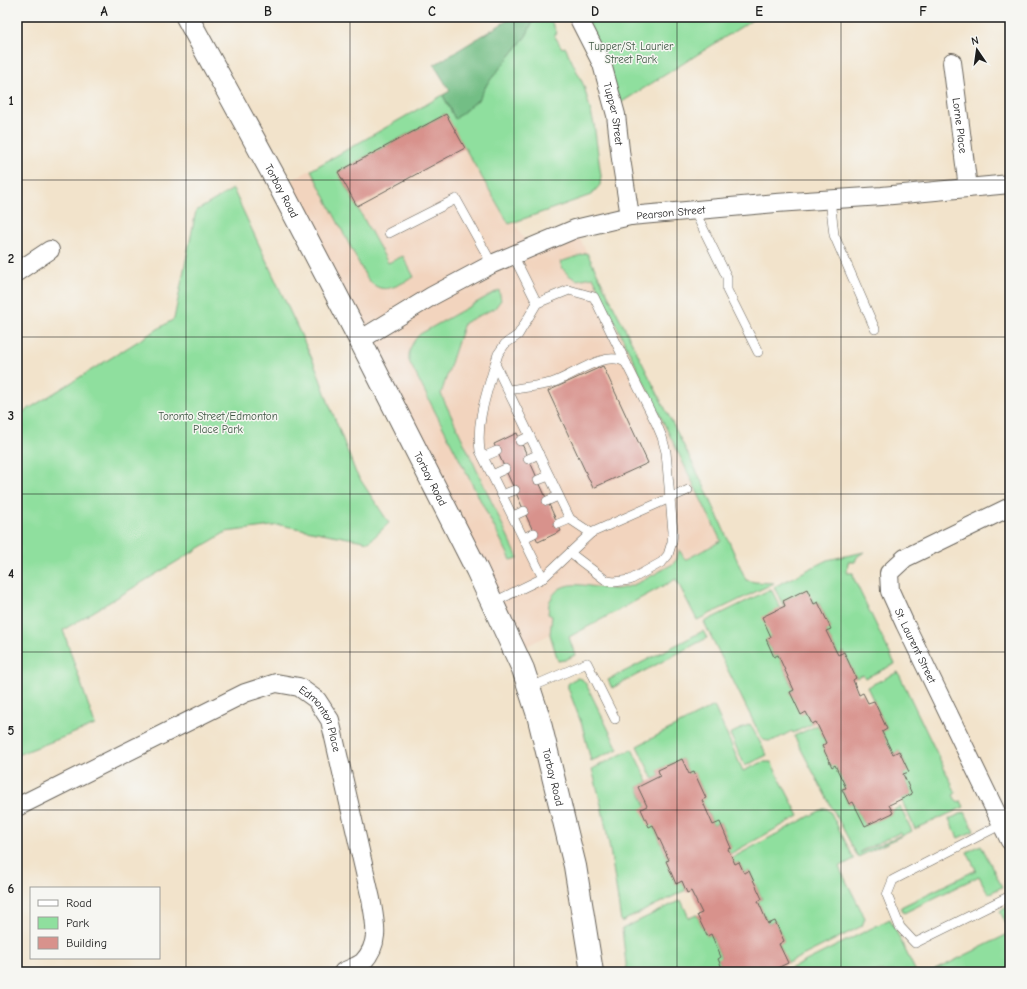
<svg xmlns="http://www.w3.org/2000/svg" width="1027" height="989" font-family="'Comic Neue',sans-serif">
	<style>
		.built { fill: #f2d4be }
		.green { fill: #8fdf9e; stroke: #567e5d; fill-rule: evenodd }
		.forest { fill: #73be85; stroke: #486d50 }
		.building { fill: #d8928c }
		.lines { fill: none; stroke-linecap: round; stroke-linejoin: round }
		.service-casing { stroke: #676259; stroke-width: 10 }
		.minor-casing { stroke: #676259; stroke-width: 20 }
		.primary-casing { stroke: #676259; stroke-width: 24 }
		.service { stroke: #fff; stroke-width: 9 }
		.minor { stroke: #fff; stroke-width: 18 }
		.primary { stroke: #fff; stroke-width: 22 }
		.grid { fill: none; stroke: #1c1c1c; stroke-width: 1; stroke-opacity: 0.55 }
		.labels { text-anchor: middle; stroke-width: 3; stroke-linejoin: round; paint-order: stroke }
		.park-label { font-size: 11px; fill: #3e5643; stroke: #f6f6f2 }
		.street-label { font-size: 11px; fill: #1c1c1c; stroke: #f6f6f2 }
		.neatline { fill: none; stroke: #1c1c1c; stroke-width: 1.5 }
		.grid-label { font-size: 13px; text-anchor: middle; font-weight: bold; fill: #1c1c1c }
	</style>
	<rect width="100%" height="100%" fill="#f6f6f2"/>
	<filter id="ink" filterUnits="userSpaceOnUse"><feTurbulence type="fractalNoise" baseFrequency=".025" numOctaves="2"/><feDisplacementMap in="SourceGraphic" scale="8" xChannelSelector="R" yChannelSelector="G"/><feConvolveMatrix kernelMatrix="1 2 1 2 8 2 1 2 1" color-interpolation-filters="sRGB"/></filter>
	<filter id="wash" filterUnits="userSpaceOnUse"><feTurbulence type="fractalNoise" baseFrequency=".012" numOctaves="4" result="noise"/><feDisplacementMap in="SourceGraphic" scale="16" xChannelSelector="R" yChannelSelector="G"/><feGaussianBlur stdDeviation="0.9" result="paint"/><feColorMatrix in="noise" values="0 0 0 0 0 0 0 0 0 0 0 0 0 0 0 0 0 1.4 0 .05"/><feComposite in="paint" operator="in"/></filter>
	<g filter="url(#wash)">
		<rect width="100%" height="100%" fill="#f2e3cb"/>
		<polygon class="built" points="443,95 529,248 575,229 706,490 727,535 726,545 515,652 280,187"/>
		<g class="green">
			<path d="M535,17H549L557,33L554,35L562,48L565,47L584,86L594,124L601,176L600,185L591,195L509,224L445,114L338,172L388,263L403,256L414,277C394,287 380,298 365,275L311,170L443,95L455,119L479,99L487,84L526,36Z"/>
			<polygon points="577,17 757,17 614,107"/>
			<polygon points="233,189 315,365 328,401 356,473 389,523 369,542 280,525 226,532 63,630 95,725 17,755 17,416 174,319 196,211"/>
			<path d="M587,253L706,490L746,580L755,582L774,583L697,620L676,579L569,637L575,655L565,660L558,661L550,634L552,616L548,614C549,609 548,603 551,599C564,571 602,594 623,588C641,584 657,572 673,564L677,559L679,549L685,560L721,541L593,277L577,280C569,276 563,272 560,262Z"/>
			<path d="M499,290L501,300L495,308L464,323L441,394L518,558L511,560L409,361C408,350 412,342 420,334Z"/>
			<polygon points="864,552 857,557 855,562 848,562 847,573 853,573 854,579 895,664 865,678 863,675 856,678 844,652 838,655 826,631 831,628 818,602 814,604 807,590 783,601 785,606 784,607 774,587 827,560"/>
			<path d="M771,589L781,609L771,637L766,640L774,657L778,655L794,690L790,692L801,714L806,712L812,724L793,733L792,731C783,735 771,745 762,739L704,622Z"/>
			<polygon points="703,631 707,638 612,688 608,680"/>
			<polygon points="898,672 956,793 953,795 957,802 961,801 964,807 915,829 901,799 912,794 903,774 909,771 899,751 893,754 882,732 887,729 867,687"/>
			<polygon points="577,678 582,679 586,684 618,749 591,761 582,725 568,688 568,684 571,681"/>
			<polygon points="714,706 743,771 763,762 771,762 799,816 730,854 728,849 731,847 720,822 713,825 702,800 706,798 694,772 689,774 682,759 658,770 660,776 653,779 637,746"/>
			<polygon points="750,724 767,755 745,766 730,734"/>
			<path d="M818,725L826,743L822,746L832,766L835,765L846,788L842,790L849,804L853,802L865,826L893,813L892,811L900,807L912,831L858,857L794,736ZM899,833H901V835L860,853L861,851Z"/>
			<path d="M632,749L648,782L638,787L653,825L669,860L666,861L676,884L682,881L686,890L621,922C614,870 606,819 592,769Z"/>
			<polygon points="823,809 827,809 830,811 854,859 839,867 865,918 862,926 788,963 779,944 784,941 775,921 768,924 758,901 762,899 749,871 744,873 739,862 735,864 732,858"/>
			<polygon points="965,812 974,831 958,838 949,819"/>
			<polygon points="981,845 1002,887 988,894 979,876 904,913 901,907 976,870 967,852"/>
			<polygon points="681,900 689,918 697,915 707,936 711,934 721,957 718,959 724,972 627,972 622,929"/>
			<polygon points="1010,906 1010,932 1000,911"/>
			<polygon points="890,919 916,972 784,972"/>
			<polygon points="1010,933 1010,967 1002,972 931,972"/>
		</g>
		<polygon class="forest" points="513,17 535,17 526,36 487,84 479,99 455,119 443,95 450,91 434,65"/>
		<g id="blocks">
			<g class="building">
				<polygon points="446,114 465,148 357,206 338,172"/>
				<polygon points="603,366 648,463 593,488 548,391"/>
				<polygon points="517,433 561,531 538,542 494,444"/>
				<polygon points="807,589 814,604 818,602 831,629 826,631 838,655 844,652 856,678 853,680 859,695 863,693 868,703 874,701 887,729 882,732 893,754 899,751 909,772 903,774 912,794 889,805 893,813 865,826 853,802 849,804 842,789 846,788 835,765 832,767 822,746 826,743 816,722 812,724 806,712 801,715 790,692 794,690 778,655 774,657 766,639 771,637 762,617 785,606 783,601"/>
				<polygon points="682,759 689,774 694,772 706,798 702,800 713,825 720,822 731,848 728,849 735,864 739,862 744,873 749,871 762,899 758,901 768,924 775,921 784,941 779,944 788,963 769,972 724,972 718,959 721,957 711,934 707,936 697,915 702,913 691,891 687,893 682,881 676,884 666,861 669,860 653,825 649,827 641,809 647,806 638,787 660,776 658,770"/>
			</g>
		</g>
	</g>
	<g filter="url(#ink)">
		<use href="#blocks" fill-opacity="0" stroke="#676259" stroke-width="1"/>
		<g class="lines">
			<defs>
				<g id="service">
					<polyline points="830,199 834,235 875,329"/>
					<polyline points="694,210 727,277 727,290 758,352"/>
					<polyline points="389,233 456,199 492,264"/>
					<polyline points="513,255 537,303 518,335 505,344 498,354 495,364 570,519 591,533"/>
					<polyline points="537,303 569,290 594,297 626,363"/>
					<path d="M495,364C487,393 476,420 480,451L543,578"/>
					<path d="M508,390C522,388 537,386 551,383C572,377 606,348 626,363L657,425L662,437L666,452L673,532L672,542L668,555L662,562L630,580L614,582L607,581L570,553"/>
					<polyline points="520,441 530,436"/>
					<polyline points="483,457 497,451"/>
					<polyline points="528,459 539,454"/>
					<polyline points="492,475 505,469"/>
					<polyline points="538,480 549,476"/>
					<polyline points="502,495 515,490"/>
					<polyline points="547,501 558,496"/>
					<polyline points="513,516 524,511"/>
					<polyline points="558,524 570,519"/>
					<polyline points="524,538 534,533"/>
					<polyline points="492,603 543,578 591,533 688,490"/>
					<polyline points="529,688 587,663 615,719"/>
					<polyline points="1002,824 893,880 887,895 900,927 915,943 1010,896"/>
				</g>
				<g id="minor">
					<path id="s1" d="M578,17L602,64L616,115L621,159L630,216"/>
					<path id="s2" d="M952,62L968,188"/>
					<polyline points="17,272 50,250"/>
					<path id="s3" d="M360,340L432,296L492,264L575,229L630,216L776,203L882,196L1010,184"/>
					<path id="s4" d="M1010,507L905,558L889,573L890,591L905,624L1010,841"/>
					<path id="s5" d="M17,807L245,693L276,683L299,687L317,700L330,720L371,899C375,922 381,943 363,962C358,966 349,969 343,972"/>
				</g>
				<g id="primary">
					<path id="s6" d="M187,17L280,187L360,340L477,570L523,669L538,715L575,866L592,972"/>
				</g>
			</defs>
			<use href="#service" class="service-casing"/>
			<use href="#minor" class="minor-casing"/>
			<use href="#primary" class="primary-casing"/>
			<use href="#service" class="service"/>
			<use href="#minor" class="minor"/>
			<use href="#primary" class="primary"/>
		</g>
	</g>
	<path class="grid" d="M186,17V972M350,17V972M514,17V972M677,17V972M841,17V972M17,180H1010M17,337H1010M17,494H1010M17,652H1010M17,810H1010"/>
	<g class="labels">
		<g class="park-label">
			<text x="631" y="50">Tupper/St. Laurier<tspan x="631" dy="13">Street Park</tspan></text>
			<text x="218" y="420">Toronto Street/Edmonton<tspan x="218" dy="13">Place Park</tspan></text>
		</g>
		<g class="street-label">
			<text dy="4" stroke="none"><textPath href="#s1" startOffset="104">Tupper Street</textPath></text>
			<text dy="4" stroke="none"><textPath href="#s2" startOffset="64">Lorne Place</textPath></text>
			<text dy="4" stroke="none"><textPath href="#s6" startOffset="198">Torbay Road</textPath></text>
			<text dy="4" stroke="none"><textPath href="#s3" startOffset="340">Pearson Street</textPath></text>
			<text dy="4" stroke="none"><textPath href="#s6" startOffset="522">Torbay Road</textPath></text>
			<text dy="4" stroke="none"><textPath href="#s4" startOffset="217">St. Laurent Street</textPath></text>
			<text dy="4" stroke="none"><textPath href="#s5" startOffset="351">Edmonton Place</textPath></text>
			<text dy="4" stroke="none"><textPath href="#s6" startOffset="846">Torbay Road</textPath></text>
		</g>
	</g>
	<rect width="1027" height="989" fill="none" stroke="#f6f6f2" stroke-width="44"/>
	<rect x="30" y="887" width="130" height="72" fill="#f6f6f2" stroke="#9f9f9c"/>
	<rect x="38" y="900" width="20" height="6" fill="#ffffff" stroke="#9f9f9c"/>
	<text x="66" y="907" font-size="12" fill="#1c1c1c">Road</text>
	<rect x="38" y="917" width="20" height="12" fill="#8fdf9e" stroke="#9f9f9c"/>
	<text x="66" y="927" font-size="12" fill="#1c1c1c">Park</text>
	<rect x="38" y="937" width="20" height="12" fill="#d8928c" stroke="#9f9f9c"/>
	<text x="66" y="947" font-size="12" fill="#1c1c1c">Building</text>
	<g transform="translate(977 50) rotate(347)" stroke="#f6f6f2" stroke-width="3" paint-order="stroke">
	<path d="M0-3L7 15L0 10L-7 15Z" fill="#1c1c1c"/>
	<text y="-6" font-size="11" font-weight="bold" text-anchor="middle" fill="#1c1c1c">N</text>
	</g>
	<rect x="22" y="22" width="983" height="945" class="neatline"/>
	<g class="grid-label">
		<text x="104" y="16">A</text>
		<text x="268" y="16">B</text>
		<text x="432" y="16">C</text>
		<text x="595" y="16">D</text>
		<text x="759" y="16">E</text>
		<text x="923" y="16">F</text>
		<text x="11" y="105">1</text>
		<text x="11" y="263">2</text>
		<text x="11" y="420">3</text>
		<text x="11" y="578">4</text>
		<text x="11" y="735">5</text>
		<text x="11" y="893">6</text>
	</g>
</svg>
